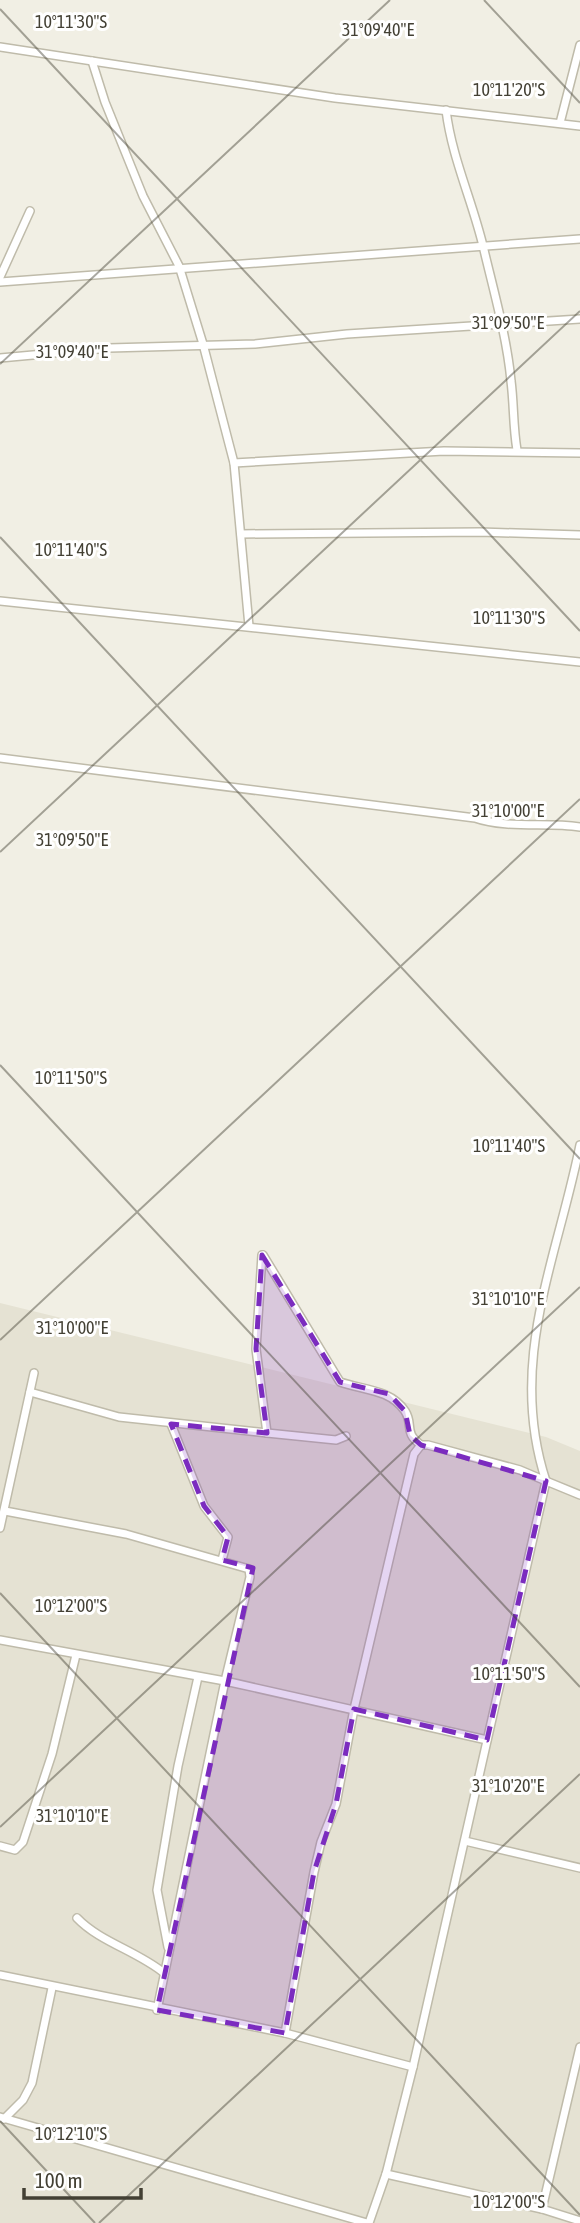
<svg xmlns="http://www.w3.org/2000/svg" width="580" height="2223" font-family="'Asap Condensed',sans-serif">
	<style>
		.residential { fill: #e5e2d3 }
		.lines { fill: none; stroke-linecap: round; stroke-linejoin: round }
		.street-casing { stroke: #bfbbaa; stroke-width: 10 }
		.street { stroke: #fff; stroke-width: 7 }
		.marked { fill: #7b2cbf; fill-opacity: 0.2; stroke: #7b2cbf; stroke-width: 5; stroke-dasharray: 14 9; stroke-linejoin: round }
		.ticks { fill: none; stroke: #434034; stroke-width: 2; stroke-opacity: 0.45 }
		.ticks-label { font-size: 18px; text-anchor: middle; fill: #434034; stroke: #fff; stroke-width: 6; stroke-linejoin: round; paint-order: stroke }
	</style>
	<rect width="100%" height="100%" fill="#f1efe4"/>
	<polygon class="residential" points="0,1303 546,1437 580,1451 580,2223 0,2223"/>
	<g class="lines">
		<defs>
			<g id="street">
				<polyline points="0,47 335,98 580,126"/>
				<polyline points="92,61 105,102 143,196 179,266 203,344 234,463 249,626"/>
				<path d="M446,110C452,159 473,202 484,250C494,292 507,338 511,381C514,404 513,427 517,450"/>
				<polyline points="560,123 580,45"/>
				<polyline points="0,277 30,211"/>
				<polyline points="0,282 580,239"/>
				<polyline points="0,358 109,348 255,344 347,334 580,319"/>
				<polyline points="234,463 444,451 580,453"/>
				<polyline points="241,534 480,532 580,535"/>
				<polyline points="0,601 580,662"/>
				<path d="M0,758L475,818C507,829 546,822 580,827"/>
				<path d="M263,1255L340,1382C363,1390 390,1389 405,1411C414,1425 403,1432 421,1445"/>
				<polyline points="30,1392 119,1417 267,1433 256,1349 262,1255"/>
				<polyline points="171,1424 204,1506 228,1537 222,1560"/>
				<polyline points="267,1433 336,1440 346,1436"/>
				<polyline points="5,1511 126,1534 249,1569 250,1577 225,1681 157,2010"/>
				<polyline points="0,1528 34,1373"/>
				<polyline points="0,1640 225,1681 487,1740"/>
				<polyline points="465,1841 580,1868"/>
				<polyline points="0,1846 15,1850 23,1842 52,1754 76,1655"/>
				<path d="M77,1918C100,1942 137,1951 164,1973"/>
				<polyline points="168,1947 157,1890 178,1766 198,1677"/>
				<polyline points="0,1975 285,2033 413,2067"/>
				<path d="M285,2033L314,1872L321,1842L336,1804L354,1709L414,1454L421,1445H428L520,1470L546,1481C507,1362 557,1260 580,1145"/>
				<polyline points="0,2117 367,2223"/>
				<polyline points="4,2119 23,2100 32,2083 52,1988"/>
				<polyline points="386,2174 542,2209 580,2221"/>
				<polyline points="542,2209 580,2047"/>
				<polyline points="369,2223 386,2174 413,2067 546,1481 580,1495"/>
			</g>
		</defs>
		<use href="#street" class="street-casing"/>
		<use href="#street" class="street"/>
	</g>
	<path class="marked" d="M262,1255L340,1382L389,1394L405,1411L410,1435L421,1445L546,1481L487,1740L354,1709L336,1804L314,1872L285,2033L157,2010L253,1568L222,1560L228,1537L204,1506L171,1424L267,1433L256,1349Z"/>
	<path class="ticks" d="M484,0L580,103M0,9L580,631M0,364L390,0M0,537L580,1159M0,852L580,311M0,1065L580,1687M0,1340L580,799M0,1593L580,2215M0,1827L580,1287M0,2121L95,2223M99,2223L580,1774"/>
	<g class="ticks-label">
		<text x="71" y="28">10°11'30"S</text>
		<text x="378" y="36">31°09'40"E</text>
		<text x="509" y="96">10°11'20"S</text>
		<text x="508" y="329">31°09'50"E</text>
		<text x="72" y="358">31°09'40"E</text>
		<text x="71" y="556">10°11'40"S</text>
		<text x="509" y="624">10°11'30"S</text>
		<text x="508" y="817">31°10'00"E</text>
		<text x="72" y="846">31°09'50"E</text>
		<text x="71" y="1084">10°11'50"S</text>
		<text x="509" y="1152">10°11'40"S</text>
		<text x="508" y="1305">31°10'10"E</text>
		<text x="72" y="1334">31°10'00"E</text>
		<text x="71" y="1612">10°12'00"S</text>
		<text x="509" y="1680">10°11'50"S</text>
		<text x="508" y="1792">31°10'20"E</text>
		<text x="72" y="1822">31°10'10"E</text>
		<text x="71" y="2140">10°12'10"S</text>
		<text x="509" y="2208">10°12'00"S</text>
	</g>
	<path d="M24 2188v10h117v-10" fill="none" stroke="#434034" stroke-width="3.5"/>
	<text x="35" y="2188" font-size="21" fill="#434034" stroke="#ffffff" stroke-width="5" paint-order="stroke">100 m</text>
</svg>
